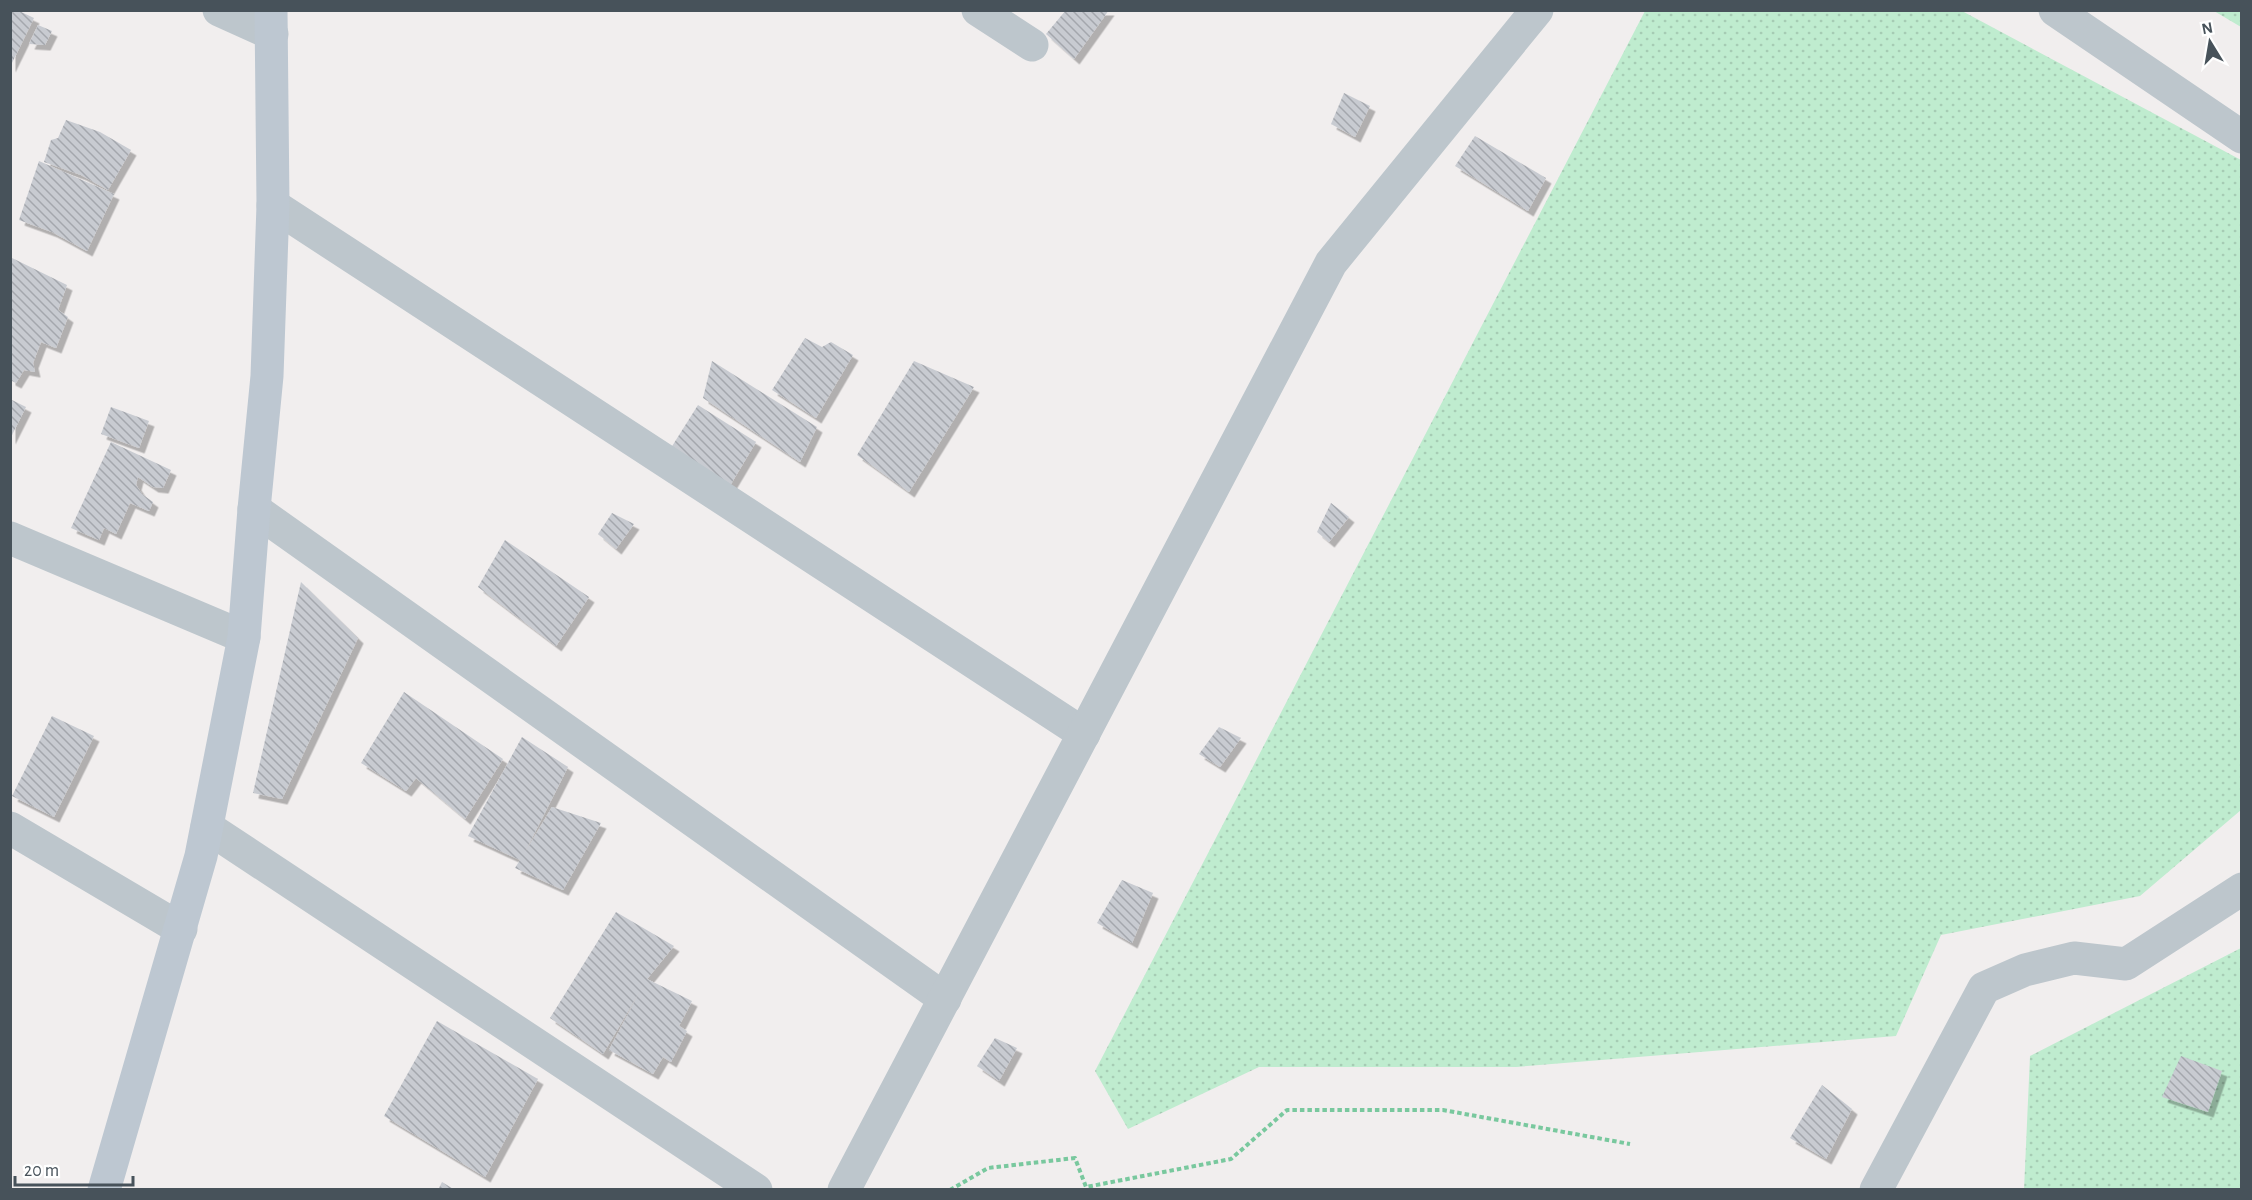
<svg xmlns="http://www.w3.org/2000/svg" width="2252" height="1200" font-family="'Alegreya Sans',sans-serif">
	<style>
		.grass { fill: url(#grass-dots) }
		.building { fill: url(#building-back-hatch); filter: url(#shadow) }
		.lines { fill: none; stroke-linecap: round; stroke-linejoin: round }
		.path { stroke: #79c89e; stroke-width: 4; stroke-dasharray: 4.5 3; stroke-linecap: butt }
		.street { stroke: #bdc6cc; stroke-width: 33 }
		.secondary { stroke: #bdc7d1; stroke-width: 33 }
	</style>
	<defs>
		<pattern id="grass-dots" width="8" height="8" patternUnits="userSpaceOnUse" patternTransform="scale(1.5)"><rect width="8" height="8" fill="#bfeccf"/><path d="M2 2h.1M6 6h.1" fill="none" stroke="#a6ccb4" stroke-width="1.8" stroke-linecap="round"/></pattern>
		<pattern id="building-back-hatch" width="6" height="6" patternUnits="userSpaceOnUse" patternTransform="scale(1.5)"><rect width="6" height="6" fill="#c8cbd1"/><path d="M-1 5l2 2M0 0l6 6M5-1l2 2" fill="none" stroke="#a4a7ad"/></pattern>
		<filter id="shadow"><feDropShadow dx="5.5" dy="5.5" stdDeviation="0" flood-color="#0004"/></filter>
	</defs>
	<rect width="100%" height="100%" fill="#f1eeee"/>
	<g class="grass">
		<polygon points="1645,11 1962,11 2241,160 2241,810 2140,896 1941,935 1896,1036 1516,1067 1259,1067 1128,1129 1095,1071"/>
		<polygon points="2214,11 2241,11 2241,27"/>
		<polygon points="2241,948 2241,1189 2024,1190 2030,1056"/>
	</g>
	<g class="building">
		<polygon points="10,10 17,10 34,18 10,67"/>
		<polygon points="1066,10 1109,10 1074,59 1046,34"/>
		<polygon points="38,25 52,31 45,45 29,44"/>
		<polygon points="1344,93 1370,106 1355,137 1331,124"/>
		<polygon points="66,120 100,132 131,150 108,190 81,175 44,162 51,140 58,138"/>
		<polygon points="1475,136 1546,178 1528,211 1455,166"/>
		<polygon points="39,161 114,194 87,251 52,232 19,220"/>
		<polygon points="10,257 67,285 58,310 68,317 56,348 41,342 33,363 35,372 24,370 16,383 10,380"/>
		<polygon points="805,338 822,347 831,342 853,355 816,418 772,390"/>
		<polygon points="712,361 817,427 800,462 703,398"/>
		<polygon points="914,361 974,387 909,492 857,455"/>
		<polygon points="10,399 26,407 10,439"/>
		<polygon points="698,405 756,442 728,489 669,451"/>
		<polygon points="111,407 149,421 139,448 101,434"/>
		<polygon points="111,442 171,470 163,488 153,487 138,477 136,485 142,494 153,502 149,511 130,503 116,534 104,528 99,540 71,528"/>
		<polygon points="1331,503 1349,517 1329,542 1317,532"/>
		<polygon points="612,513 634,524 616,549 598,534"/>
		<polygon points="505,540 589,597 556,646 478,587"/>
		<polygon points="301,582 358,638 282,799 253,793"/>
		<polygon points="404,692 503,759 465,819 416,778 406,791 361,763"/>
		<polygon points="52,716 94,736 54,817 12,796"/>
		<polygon points="1219,727 1241,738 1220,767 1199,754"/>
		<polygon points="522,737 568,767 524,854 552,807 601,823 563,890 515,868 520,860 468,836"/>
		<polygon points="1122,880 1153,893 1132,943 1097,923"/>
		<polygon points="616,912 674,946 647,979 692,1001 679,1026 687,1031 671,1062 663,1057 653,1074 609,1050 640,991 603,1054 550,1018"/>
		<polygon points="437,1021 538,1079 485,1177 384,1116"/>
		<polygon points="995,1038 1017,1048 999,1081 977,1066"/>
		<polygon points="2181,1056 2222,1071 2208,1112 2162,1097"/>
		<polygon points="1822,1085 1852,1109 1826,1159 1790,1138"/>
		<polygon points="442,1182 455,1190 438,1190"/>
	</g>
	<g class="lines">
		<polyline class="path" points="950,1190 988,1168 1075,1158 1086,1187 1231,1159 1287,1110 1443,1110 1630,1144"/>
		<g class="street">
			<polyline points="219,10 272,34"/>
			<polyline points="978,10 1032,45"/>
			<polyline points="2055,10 2242,137"/>
			<polyline points="273,205 1084,734"/>
			<polyline points="254,509 945,999"/>
			<polyline points="10,538 244,637"/>
			<polyline points="207,827 756,1190"/>
			<polyline points="10,828 181,929"/>
			<polyline points="844,1190 1331,263 1537,10"/>
			<polyline points="1876,1190 1984,988 2025,970 2074,958 2126,964 2242,889"/>
		</g>
		<polyline class="secondary" points="104,1190 201,856 244,637 254,509 267,376 273,205 271,10"/>
	</g>
	<rect width="2252" height="1200" fill="none" stroke="#47525a" stroke-width="24"/>
	<g transform="translate(2210 42) rotate(349)" stroke="#ffffff" stroke-width="4.5" paint-order="stroke">
	<path d="M0-4.5L10 22L0 15L-10 22Z" fill="#47525a"/>
	<text y="-9" font-size="16" font-weight="bold" text-anchor="middle" fill="#47525a">N</text>
	</g>
	<path d="M15 1176v9h118v-9" fill="none" stroke="#47525a" stroke-width="3"/>
	<text x="24" y="1176" font-size="18" fill="#47525a" stroke="#ffffff" stroke-width="4.5" paint-order="stroke">20 m</text>
</svg>
